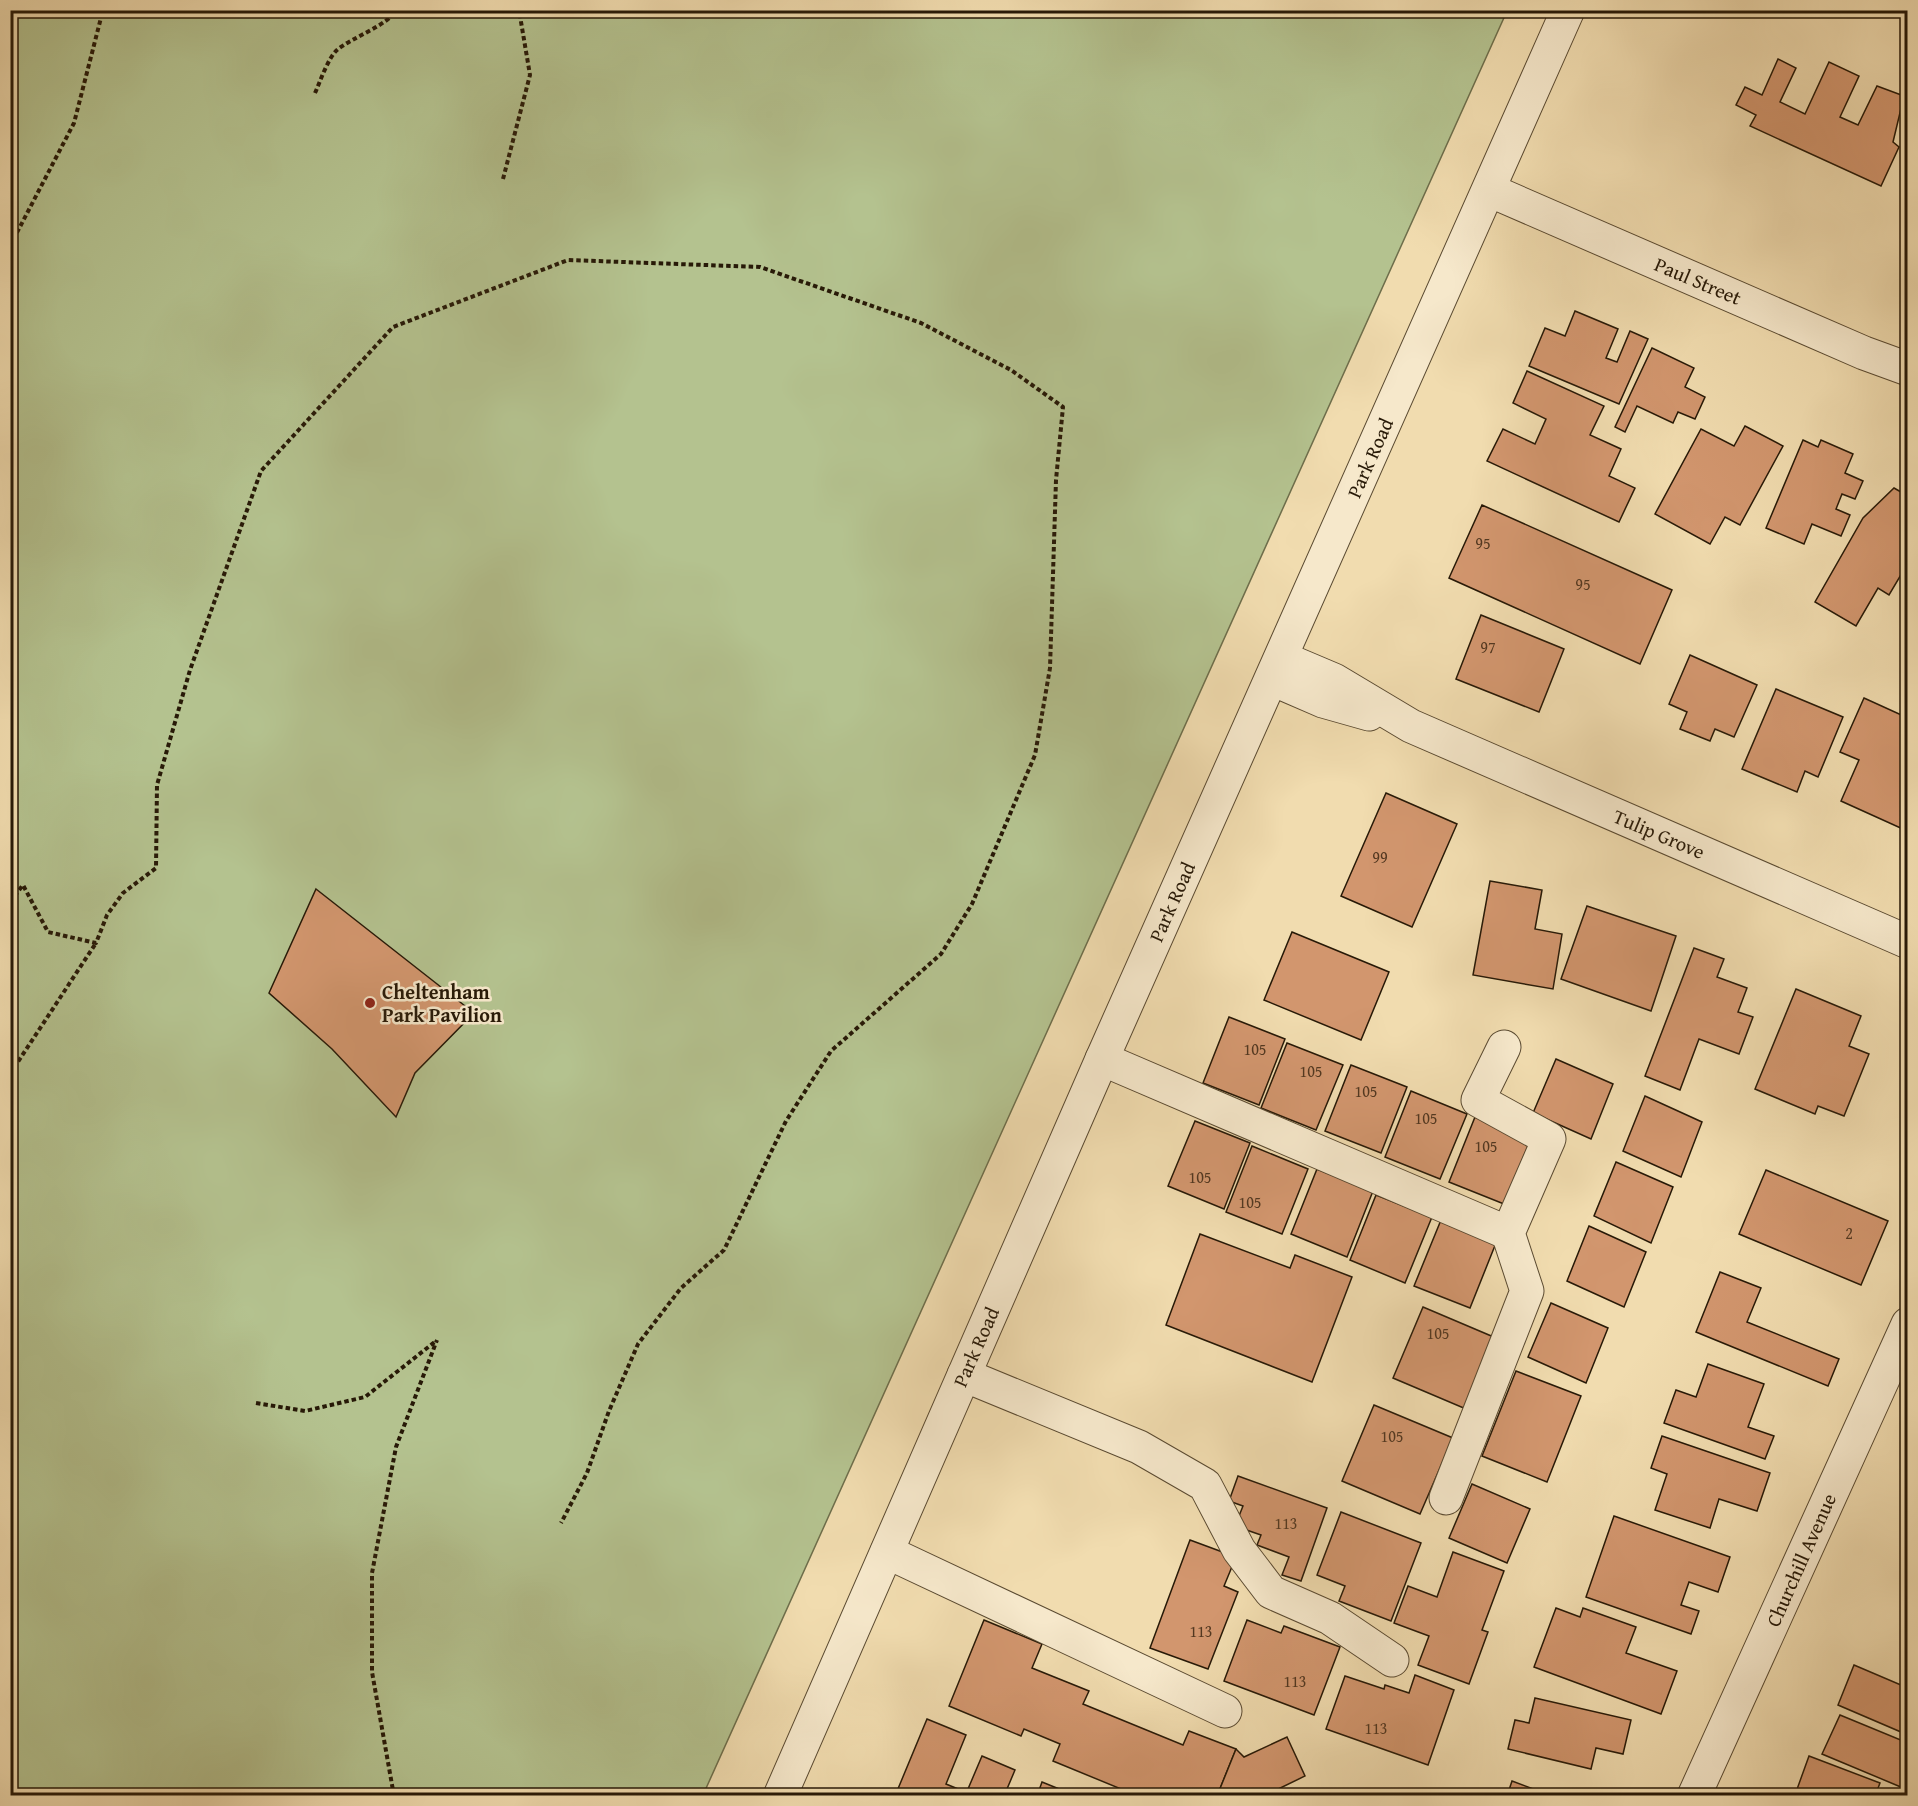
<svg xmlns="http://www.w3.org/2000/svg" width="1918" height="1806" font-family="'Gentium Book Plus',serif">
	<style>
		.green { fill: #b4c28f; stroke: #6e6e4b; stroke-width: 1.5 }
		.building { fill: #d2966e; stroke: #271907; stroke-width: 1.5 }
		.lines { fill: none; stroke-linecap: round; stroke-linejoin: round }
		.minor-casing { stroke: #5a4a31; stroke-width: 35 }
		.path { stroke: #271907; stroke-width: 4; stroke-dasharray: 4.5 3; stroke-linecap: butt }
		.minor { stroke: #f6e8cb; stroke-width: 33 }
		.poi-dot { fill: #8f2418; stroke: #f6e8cb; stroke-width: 2 }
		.labels { text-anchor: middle; stroke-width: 5; stroke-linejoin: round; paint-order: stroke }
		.number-label { font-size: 16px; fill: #523821 }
		.street-label { font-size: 20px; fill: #271907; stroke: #f6e8cb }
		.poi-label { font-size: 20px; font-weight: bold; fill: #271907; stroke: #f6e8cb; text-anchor: start }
	</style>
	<rect width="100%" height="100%" fill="#f1dcaf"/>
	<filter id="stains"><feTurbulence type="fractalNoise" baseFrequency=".00333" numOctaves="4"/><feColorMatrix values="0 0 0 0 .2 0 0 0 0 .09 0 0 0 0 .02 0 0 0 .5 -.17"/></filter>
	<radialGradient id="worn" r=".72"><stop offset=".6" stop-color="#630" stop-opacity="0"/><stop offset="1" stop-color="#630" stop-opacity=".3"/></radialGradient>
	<polygon class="green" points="11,11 1507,11 703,1795 11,1796"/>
	<g class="building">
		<polygon points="1778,59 1796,68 1780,102 1805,114 1829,62 1859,76 1840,117 1858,125 1877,86 1904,96 1893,142 1899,147 1881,186 1750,126 1756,115 1736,105 1745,87 1762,95"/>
		<polygon points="1575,311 1618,329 1606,358 1617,362 1630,331 1648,339 1619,404 1529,366 1545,328 1565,336"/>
		<polygon points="1652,348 1694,368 1685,387 1705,397 1695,419 1678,412 1673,423 1637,406 1625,432 1615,427"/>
		<polygon points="1527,371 1604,406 1590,435 1621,449 1609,476 1635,488 1619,522 1487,461 1503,429 1535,444 1546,419 1513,403"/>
		<polygon points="1745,426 1783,446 1740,525 1725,517 1710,544 1655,514 1701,429 1734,446"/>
		<polygon points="1803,440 1818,447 1821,440 1853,454 1845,473 1863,481 1855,499 1842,494 1836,509 1850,515 1841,536 1812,524 1804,544 1766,528"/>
		<polygon points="1894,488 1908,496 1908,531 1902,541 1908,544 1908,563 1889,595 1878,588 1856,626 1815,602 1863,518"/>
		<polygon points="1482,505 1672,590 1640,664 1449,578"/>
		<polygon points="1481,615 1564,649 1539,712 1456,679"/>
		<polygon points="1690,655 1757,685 1734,737 1715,729 1710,741 1680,729 1687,712 1669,704"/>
		<polygon points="1776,689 1843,717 1818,777 1805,771 1797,792 1742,769"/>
		<polygon points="1864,698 1908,718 1908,824 1905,830 1841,801 1859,760 1840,752"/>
		<polygon points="1386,793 1457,824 1412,927 1341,896"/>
		<polygon points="1490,881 1542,890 1535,929 1562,934 1553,989 1473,975"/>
		<polygon points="316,889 474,1013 415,1073 396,1117 332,1049 269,993"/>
		<polygon points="1587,906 1676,936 1651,1011 1561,979"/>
		<polygon points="1292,932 1389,972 1361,1040 1264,1000"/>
		<polygon points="1694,948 1724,959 1717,977 1747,988 1738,1012 1753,1017 1739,1054 1699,1039 1680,1090 1645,1076"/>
		<polygon points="1796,989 1861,1016 1849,1046 1869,1054 1844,1116 1818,1106 1815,1114 1755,1089"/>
		<polygon points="1229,1017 1285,1039 1259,1105 1203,1083"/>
		<polygon points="1287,1043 1343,1065 1316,1130 1261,1108"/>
		<polygon points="1556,1059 1613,1084 1591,1139 1533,1113"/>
		<polygon points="1351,1065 1407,1087 1381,1153 1325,1131"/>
		<polygon points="1411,1091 1467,1114 1440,1179 1385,1157"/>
		<polygon points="1645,1096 1702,1122 1681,1177 1623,1151"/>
		<polygon points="1475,1117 1531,1139 1504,1204 1449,1182"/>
		<polygon points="1195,1121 1250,1143 1224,1209 1168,1186"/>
		<polygon points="1252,1146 1308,1169 1282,1234 1226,1212"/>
		<polygon points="1616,1162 1673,1187 1651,1243 1594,1216"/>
		<polygon points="1317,1169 1373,1191 1347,1257 1291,1234"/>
		<polygon points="1766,1170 1888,1221 1861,1285 1739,1234"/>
		<polygon points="1376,1195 1432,1217 1405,1283 1350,1260"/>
		<polygon points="1441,1220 1496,1243 1470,1308 1414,1286"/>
		<polygon points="1589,1226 1646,1252 1624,1307 1567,1281"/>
		<polygon points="1200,1234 1290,1268 1295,1255 1352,1277 1312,1382 1166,1325"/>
		<polygon points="1720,1272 1761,1288 1747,1322 1839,1359 1828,1386 1696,1332"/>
		<polygon points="1551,1303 1608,1328 1586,1383 1528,1357"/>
		<polygon points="1423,1307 1496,1338 1466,1409 1393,1378"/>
		<polygon points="1708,1364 1764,1384 1748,1427 1774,1436 1765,1459 1664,1423 1676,1390 1696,1397"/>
		<polygon points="1516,1371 1581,1396 1547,1482 1482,1456"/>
		<polygon points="1374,1405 1453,1438 1420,1514 1342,1481"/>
		<polygon points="1662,1436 1770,1473 1757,1511 1719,1499 1710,1528 1655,1510 1667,1474 1651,1468"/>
		<polygon points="1238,1476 1327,1508 1301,1581 1282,1575 1289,1557 1257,1545 1261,1535 1235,1526 1243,1506 1229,1501"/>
		<polygon points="1472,1484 1530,1509 1507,1563 1449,1538"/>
		<polygon points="1341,1512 1421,1543 1391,1621 1339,1601 1345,1586 1317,1575"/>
		<polygon points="1614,1516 1730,1557 1718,1592 1689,1582 1681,1605 1699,1611 1691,1634 1586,1597"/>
		<polygon points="1190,1540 1236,1557 1224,1586 1238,1592 1208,1669 1150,1648"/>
		<polygon points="1453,1552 1504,1571 1482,1630 1488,1632 1469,1684 1418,1665 1429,1636 1394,1623 1408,1586 1437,1597"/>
		<polygon points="1556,1608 1580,1617 1583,1608 1636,1627 1626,1653 1677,1671 1661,1714 1534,1667"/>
		<polygon points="984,1620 1042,1644 1032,1668 1089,1691 1083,1704 1183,1745 1189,1731 1236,1749 1217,1796 1138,1796 1053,1761 1060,1744 1024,1729 1021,1736 949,1706"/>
		<polygon points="1247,1620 1281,1633 1284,1626 1340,1647 1314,1715 1224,1681"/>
		<polygon points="1854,1665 1908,1688 1908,1735 1838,1705"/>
		<polygon points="1415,1675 1454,1690 1428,1765 1326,1729 1345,1676 1384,1689 1385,1685 1409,1693"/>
		<polygon points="1535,1698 1631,1720 1623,1754 1596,1748 1591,1769 1508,1749 1515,1720 1529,1723"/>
		<polygon points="1840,1715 1908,1743 1908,1790 1822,1754"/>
		<polygon points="927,1719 966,1735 946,1784 963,1791 961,1796 895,1796"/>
		<polygon points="1287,1737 1305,1776 1272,1792 1272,1796 1217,1796 1236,1749 1244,1757"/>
		<polygon points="982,1756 1015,1770 1004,1796 965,1796"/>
		<polygon points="1809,1756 1880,1783 1875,1796 1805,1796 1796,1792"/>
		<polygon points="1512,1781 1552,1796 1507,1796"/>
		<polygon points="1042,1782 1074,1795 1037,1796"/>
	</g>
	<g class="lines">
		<defs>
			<g id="minor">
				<polyline points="1489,190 1864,353 1908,369"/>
				<polyline points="1282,658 1334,680 1411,726 1908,942"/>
				<polyline points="1272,679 1323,701 1369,714"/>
				<polyline points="1102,1059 1508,1233"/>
				<polyline points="964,1375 1139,1447 1205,1485 1239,1550 1271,1592 1330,1618 1392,1660"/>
				<polyline points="1446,1498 1527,1291 1508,1233 1549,1139 1478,1100 1504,1047"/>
				<polyline points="887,1552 1225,1711"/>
				<polyline points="780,1796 1102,1059 1568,10"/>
				<polyline points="1694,1796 1908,1324"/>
			</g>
		</defs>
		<use href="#minor" class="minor-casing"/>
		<g class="path">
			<path d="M315,93C320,82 328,58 337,50C351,38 390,24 396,10"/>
			<polyline points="503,179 530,75 519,10"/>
			<polyline points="10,246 74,123 103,10"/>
			<polyline points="10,902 23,885 48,932 96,943 107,915 123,893 156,868 157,785 190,670 261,471 393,327 568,260 760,267 921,323 1011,370 1063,407 1056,480 1050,668 1035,755 972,904 941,954 831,1051 786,1121 724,1250 681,1288 638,1344 609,1411 587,1473 561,1523"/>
			<polyline points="10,1074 96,943"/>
			<polyline points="256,1403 305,1411 365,1397 436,1341"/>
			<polyline points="394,1796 372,1672 372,1573 396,1447 437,1340"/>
		</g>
		<use href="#minor" class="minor"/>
	</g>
	<circle class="poi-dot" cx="370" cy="1003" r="6"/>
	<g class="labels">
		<g class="number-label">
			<text x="1483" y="549">95</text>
			<text x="1583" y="590">95</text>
			<text x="1488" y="653">97</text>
			<text x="1380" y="863">99</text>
			<text x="1255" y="1055">105</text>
			<text x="1311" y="1077">105</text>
			<text x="1366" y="1097">105</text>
			<text x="1426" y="1124">105</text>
			<text x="1486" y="1152">105</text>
			<text x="1200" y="1183">105</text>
			<text x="1250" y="1208">105</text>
			<text x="1849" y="1239">2</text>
			<text x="1438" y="1339">105</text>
			<text x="1392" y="1442">105</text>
			<text x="1286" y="1529">113</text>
			<text x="1201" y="1637">113</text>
			<text x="1295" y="1687">113</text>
			<text x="1376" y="1734">113</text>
		</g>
		<g class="street-label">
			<text transform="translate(1698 281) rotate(23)" y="7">Paul Street</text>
			<text transform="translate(1370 458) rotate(-66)" y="7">Park Road</text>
			<text transform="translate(1659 834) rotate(23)" y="7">Tulip Grove</text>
			<text transform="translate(1172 902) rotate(-66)" y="7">Park Road</text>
			<text transform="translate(976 1347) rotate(-66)" y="7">Park Road</text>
			<text transform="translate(1801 1560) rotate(-66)" y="7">Churchill Avenue</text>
		</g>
		<g class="poi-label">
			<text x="382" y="999">Cheltenham<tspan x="382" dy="23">Park Pavilion</tspan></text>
		</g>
	</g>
	<rect width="1918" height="1806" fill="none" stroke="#f1dcaf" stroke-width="36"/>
	<rect x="12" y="12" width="1894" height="1782" fill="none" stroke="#271907" stroke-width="3"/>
	<rect x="18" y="18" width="1882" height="1770" fill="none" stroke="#271907" stroke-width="1.5"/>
	<rect width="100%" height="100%" filter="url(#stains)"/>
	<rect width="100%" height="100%" fill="url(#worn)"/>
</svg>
